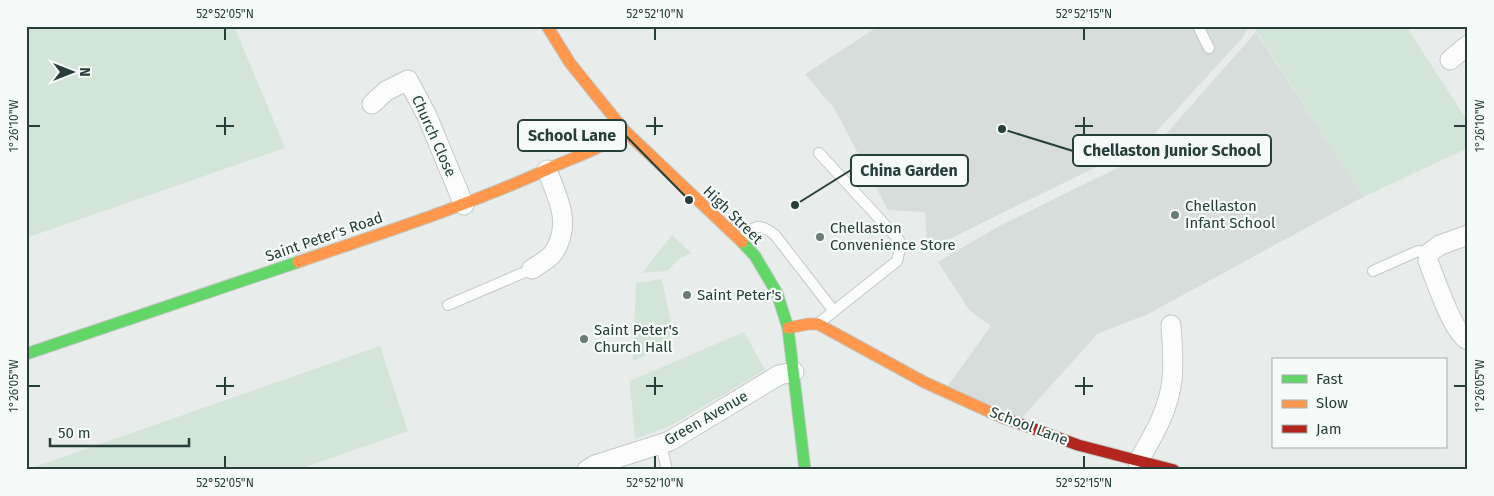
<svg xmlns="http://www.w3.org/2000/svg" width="1494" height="496" font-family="'Fira Sans',sans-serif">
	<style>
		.built { fill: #d6ddda }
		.green { fill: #d3e4d9 }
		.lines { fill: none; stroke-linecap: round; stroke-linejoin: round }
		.lane-casing { stroke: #c5c9c7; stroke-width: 12 }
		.street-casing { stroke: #c5c9c7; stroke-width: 21 }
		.fast-casing { stroke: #c2c8c5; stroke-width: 13 }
		.slow-casing { stroke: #c2c8c5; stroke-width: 13 }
		.jam-casing { stroke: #c2c8c5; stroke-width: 13 }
		.lane { stroke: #fcfcfc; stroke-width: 10 }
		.street { stroke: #fcfcfc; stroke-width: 19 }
		.fast { stroke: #63d668; stroke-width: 11 }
		.slow { stroke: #ff974d; stroke-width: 11 }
		.jam { stroke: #b3261e; stroke-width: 11 }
		.ticks { fill: none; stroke: #263f3a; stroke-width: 2 }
		.poi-dot { fill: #6a7c78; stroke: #f6faf9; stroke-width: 2 }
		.labels { text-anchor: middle; stroke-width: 4.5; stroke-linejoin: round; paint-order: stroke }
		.street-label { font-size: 15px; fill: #263f3a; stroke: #f6faf9 }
		.poi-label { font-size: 15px; fill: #263f3a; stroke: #f6faf9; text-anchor: start }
		.leader { fill: none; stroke: #263f3a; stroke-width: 2 }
		.callout-dot { fill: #263f3a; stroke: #f6faf9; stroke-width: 2 }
		.callout { fill: #f6faf9; stroke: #263f3a; stroke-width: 2 }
		.callout-label { font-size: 16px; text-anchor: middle; font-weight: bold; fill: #263f3a }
		.neatline { fill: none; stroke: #263f3a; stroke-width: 2 }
		.ticks-label { font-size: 12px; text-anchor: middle; fill: #263f3a }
	</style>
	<rect width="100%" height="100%" fill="#e8ecea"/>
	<g class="built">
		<polygon points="879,26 1249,26 1243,37 1147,142 927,250 925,212 888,210 834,108 805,74"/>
		<polygon points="1256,32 1363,197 1148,314 1097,334 1022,418 947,387 991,326 970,311 938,262 999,226 1150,152"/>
	</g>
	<g class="green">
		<polygon points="26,26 234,26 285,148 26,238"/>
		<polygon points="1253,26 1406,26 1468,122 1468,148 1363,197"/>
		<polygon points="672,235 691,253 679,259 667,271 642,273"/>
		<polygon points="662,279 672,329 666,345 633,361 636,283"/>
		<polygon points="744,332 765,370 672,425 635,439 630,381"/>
		<polygon points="380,346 408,431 297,470 26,470"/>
	</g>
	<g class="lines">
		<defs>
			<g id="lane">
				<polyline points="1198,26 1209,48"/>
				<polyline points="819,153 899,240 899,253 897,261 819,323"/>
				<path d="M741,239C754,226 759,222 775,235L833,310"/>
				<polyline points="1373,271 1418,251 1429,253"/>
				<polyline points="448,305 532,269"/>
				<polyline points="661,444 667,470"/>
			</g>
			<g id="street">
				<polyline points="1450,60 1468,45"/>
				<polyline points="372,104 386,91 408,80 427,116 464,205"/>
				<path d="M1468,235L1440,245L1429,253L1428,261C1435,278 1453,334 1468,340"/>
				<path d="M532,269C539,264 550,259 554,252C572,223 558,199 547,170"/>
				<path d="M1138,462C1153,436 1169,410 1172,379C1174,362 1172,343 1171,325"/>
				<polyline points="587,470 595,465 670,441 779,375 794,372"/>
			</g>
			<g id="fast">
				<polyline points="742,242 755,256 777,293 788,328 805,470"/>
				<polyline points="26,354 298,262"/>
			</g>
			<g id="slow">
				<polyline points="547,26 570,63 624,130 742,242"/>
				<path d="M298,262C385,232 473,204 557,165C580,155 606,147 624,130"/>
				<polyline points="788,328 808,324 818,324 924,382 1001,417"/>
			</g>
			<polyline id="jam" points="1001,417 1078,445 1174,470"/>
		</defs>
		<use href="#lane" class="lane-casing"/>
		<use href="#street" class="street-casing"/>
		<use href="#fast" class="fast-casing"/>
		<use href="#slow" class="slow-casing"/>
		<use href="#jam" class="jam-casing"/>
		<use href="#lane" class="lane"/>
		<use href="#street" class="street"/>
		<use href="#fast" class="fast"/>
		<use href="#slow" class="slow"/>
		<use href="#jam" class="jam"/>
	</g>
	<path class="ticks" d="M225,28V40M655,28V40M1084,28V40M225,117V135M655,117V135M1084,117V135M28,126H40M216,126H234M646,126H663M1075,126H1093M1454,126H1466M225,377V395M655,377V395M1084,377V395M28,386H40M216,386H234M646,386H663M1075,386H1093M1454,386H1466M225,456V468M655,456V468M1084,456V468"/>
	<g class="poi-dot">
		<circle cx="1175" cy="215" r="5"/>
		<circle cx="820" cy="237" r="5"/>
		<circle cx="687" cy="295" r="5"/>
		<circle cx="584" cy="339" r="5"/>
	</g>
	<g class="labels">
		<g class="street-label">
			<text transform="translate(434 136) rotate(66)" y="5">Church Close</text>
			<text transform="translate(733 215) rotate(44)" y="5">High Street</text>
			<text transform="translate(324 237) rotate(-19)" y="5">Saint Peter's Road</text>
			<text transform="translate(706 418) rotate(-30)" y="5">Green Avenue</text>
			<text transform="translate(1029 426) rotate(21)" y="5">School Lane</text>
		</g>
		<g class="poi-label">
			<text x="1185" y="211">Chellaston<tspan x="1185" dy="17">Infant School</tspan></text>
			<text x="830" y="233">Chellaston<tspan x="830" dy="17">Convenience Store</tspan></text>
			<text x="697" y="300">Saint Peter's</text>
			<text x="594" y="335">Saint Peter's<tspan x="594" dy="17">Church Hall</tspan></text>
		</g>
	</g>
	<path class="leader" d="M689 200L626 136M1002 129L1073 151M795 205L851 170"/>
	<g class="callout-dot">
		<circle cx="689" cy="200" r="5"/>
		<circle cx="1002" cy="129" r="5"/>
		<circle cx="795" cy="205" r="5"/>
	</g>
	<g class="callout">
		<rect x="518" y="120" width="108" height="31" rx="5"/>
		<rect x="1073" y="135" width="198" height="31" rx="5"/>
		<rect x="851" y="155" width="117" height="31" rx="5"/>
	</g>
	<g class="callout-label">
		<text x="572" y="141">School Lane</text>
		<text x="1172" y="156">Chellaston Junior School</text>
		<text x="909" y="176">China Garden</text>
	</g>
	<rect width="1494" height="496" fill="none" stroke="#f6faf9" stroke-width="55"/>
	<rect x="1272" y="358" width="175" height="90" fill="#f6faf9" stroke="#a3afad"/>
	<rect x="1282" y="375" width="25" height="8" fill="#63d668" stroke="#a3afad"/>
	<text x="1316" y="384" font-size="15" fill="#263f3a">Fast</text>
	<rect x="1282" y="400" width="25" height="8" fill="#ff974d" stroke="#a3afad"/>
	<text x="1316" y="408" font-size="15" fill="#263f3a">Slow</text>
	<rect x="1282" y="425" width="25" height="8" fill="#b3261e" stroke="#a3afad"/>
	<text x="1316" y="434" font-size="15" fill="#263f3a">Jam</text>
	<g transform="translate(72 72) rotate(90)" stroke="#f6faf9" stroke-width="4" paint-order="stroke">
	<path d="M0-4L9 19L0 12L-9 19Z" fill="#263f3a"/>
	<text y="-8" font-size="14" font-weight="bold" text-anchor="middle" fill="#263f3a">N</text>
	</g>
	<path d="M50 438v8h139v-8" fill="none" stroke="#263f3a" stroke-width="2.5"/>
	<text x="58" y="438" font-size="15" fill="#263f3a" stroke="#f6faf9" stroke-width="4" paint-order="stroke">50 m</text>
	<rect x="28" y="28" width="1438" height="440" class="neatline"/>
	<g class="ticks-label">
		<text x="225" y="18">52°52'05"N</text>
		<text x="655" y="18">52°52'10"N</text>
		<text x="1084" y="18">52°52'15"N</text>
		<text transform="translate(1480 126) rotate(-90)" y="4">1°26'10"W</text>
		<text transform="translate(14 126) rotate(-90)" y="4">1°26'10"W</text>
		<text transform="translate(1480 386) rotate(-90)" y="4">1°26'05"W</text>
		<text transform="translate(14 386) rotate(-90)" y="4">1°26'05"W</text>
		<text x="225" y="487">52°52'05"N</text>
		<text x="655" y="487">52°52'10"N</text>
		<text x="1084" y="487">52°52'15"N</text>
	</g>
</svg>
